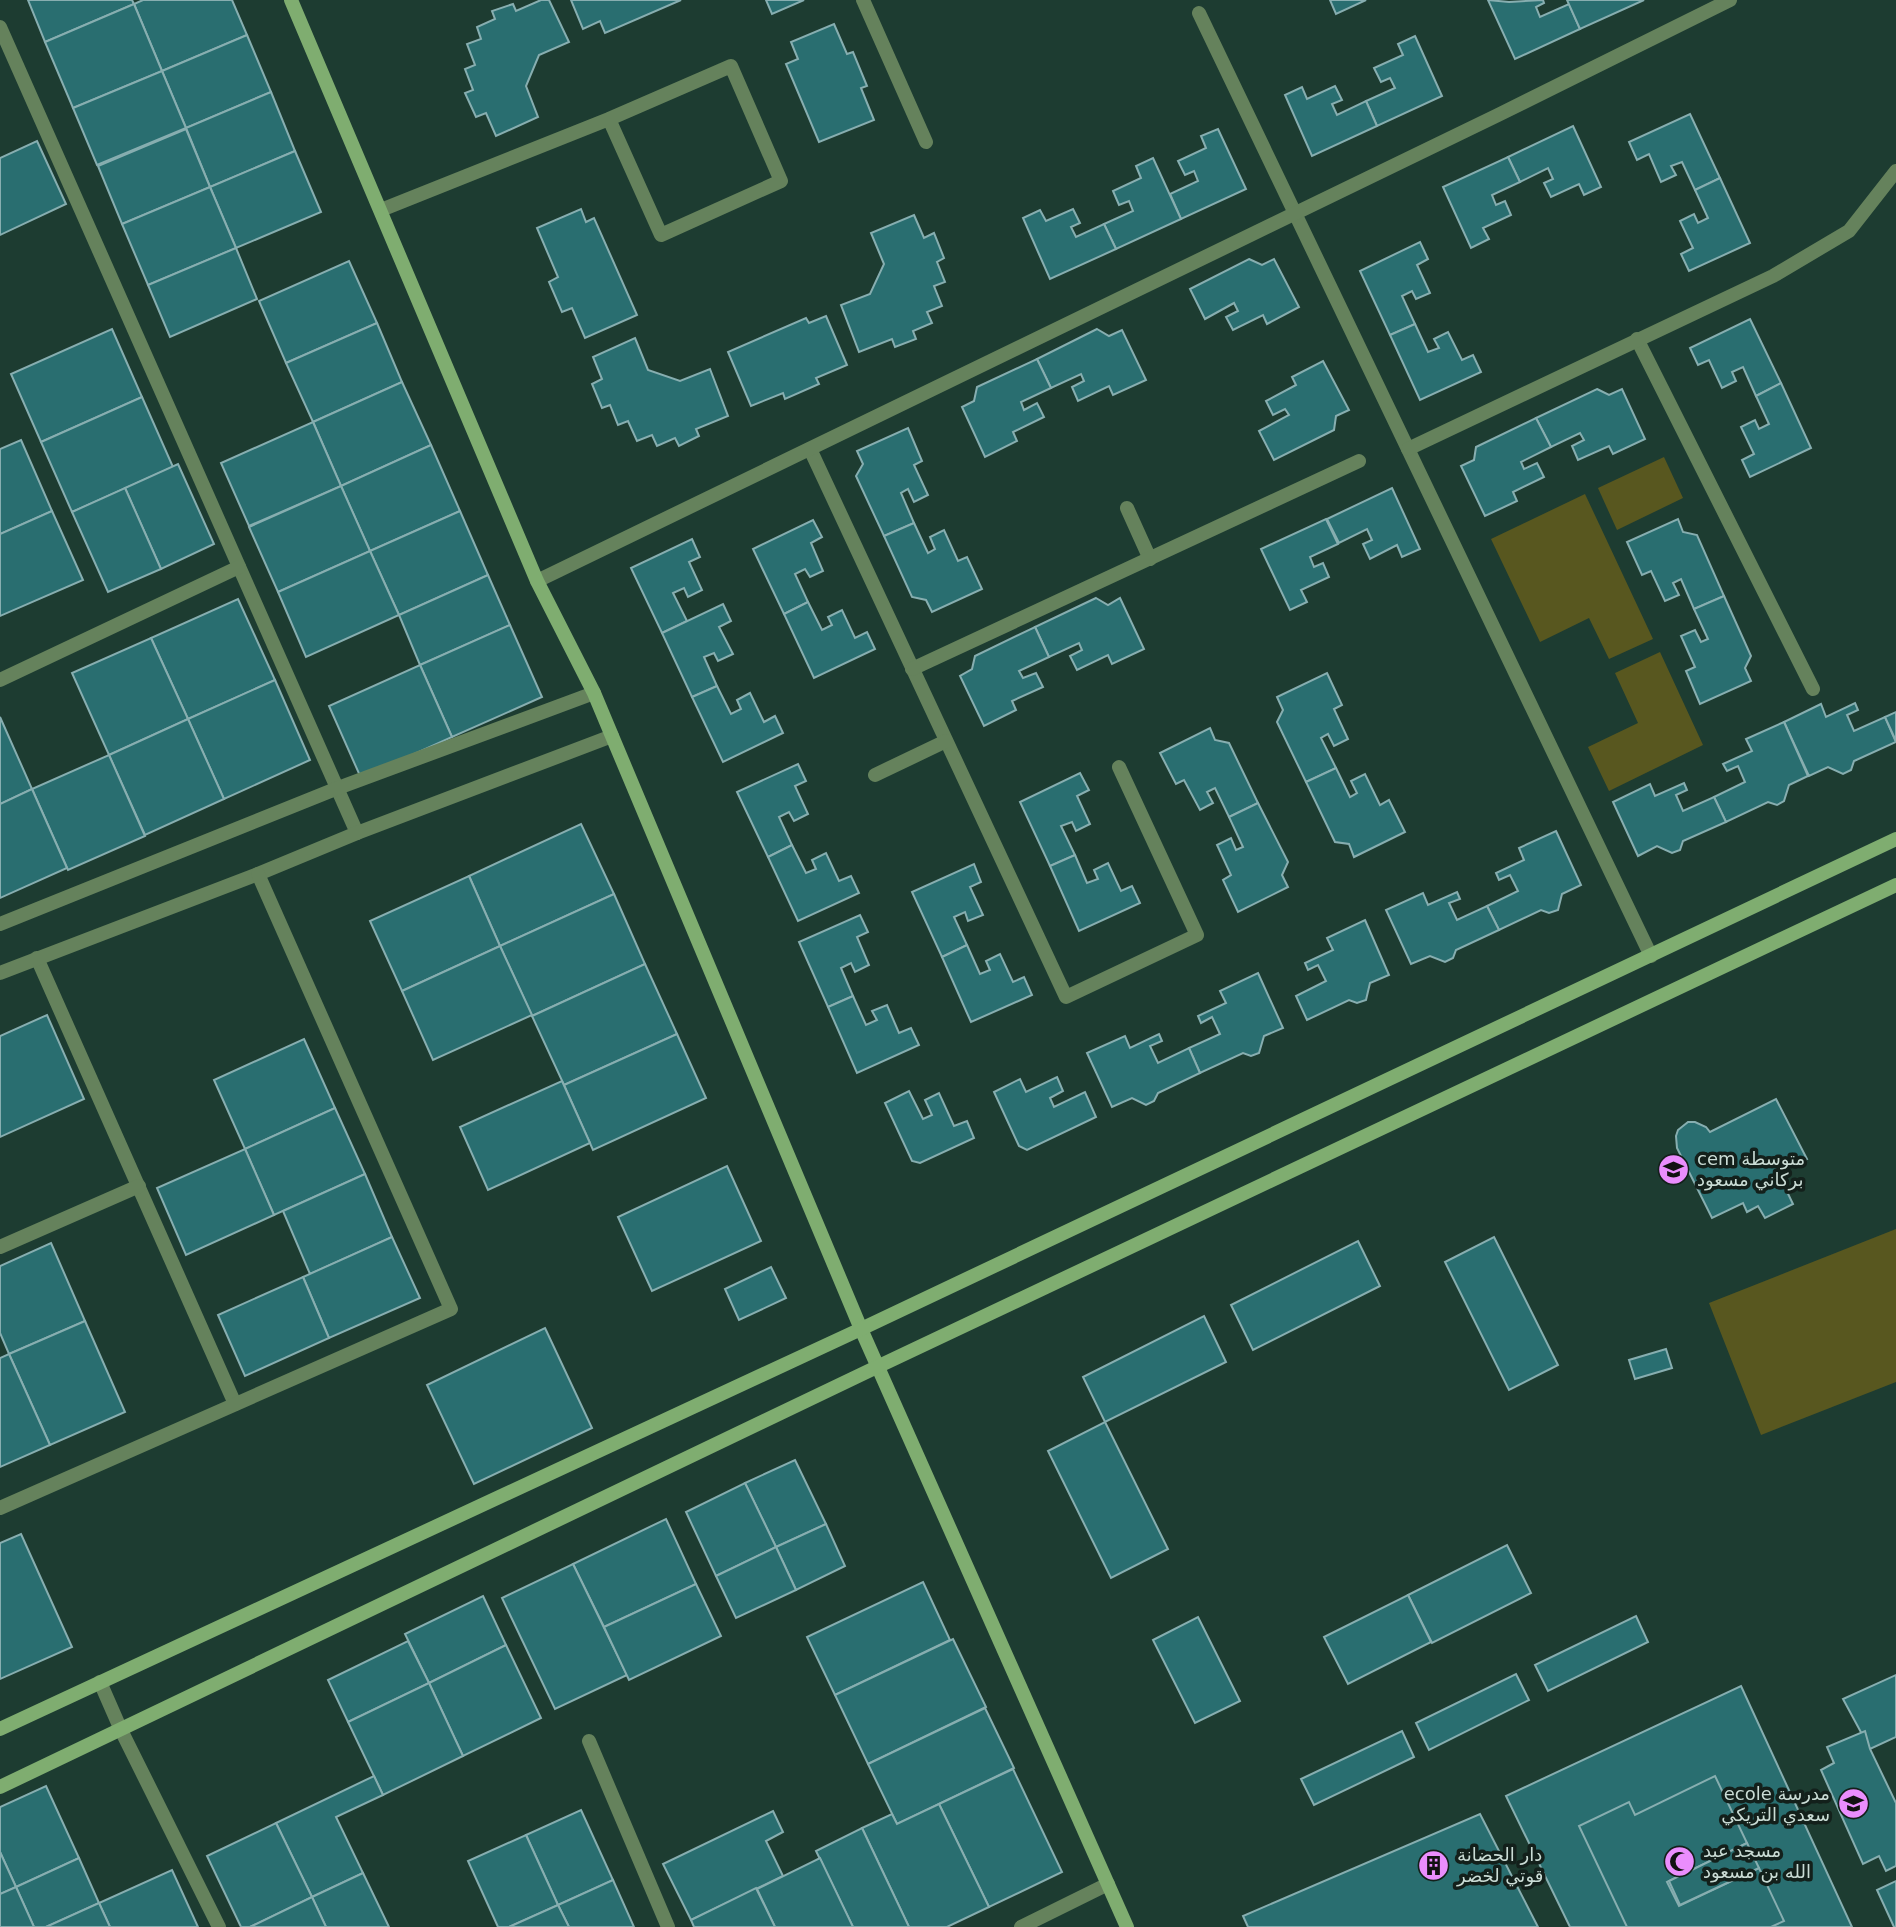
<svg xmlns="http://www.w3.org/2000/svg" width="1896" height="1927" font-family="'DejaVu Sans',Cairo,sans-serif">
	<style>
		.green { fill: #58571f }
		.building { fill: #296e70; stroke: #87aeb0; stroke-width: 2 }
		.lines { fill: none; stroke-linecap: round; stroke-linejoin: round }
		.minor { stroke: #65825c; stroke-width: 14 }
		.secondary { stroke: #7fad70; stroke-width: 14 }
		.labels { text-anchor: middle; stroke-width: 7; stroke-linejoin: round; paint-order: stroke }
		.poi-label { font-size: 18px; fill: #cadcd5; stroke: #13201b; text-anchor: start }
	</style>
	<rect width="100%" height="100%" fill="#1d3c31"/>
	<g class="green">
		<polygon points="1664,457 1683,498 1617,530 1598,488"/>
		<polygon points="1585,494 1653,639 1609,659 1589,618 1540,642 1491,539"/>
		<polygon points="1660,652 1703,745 1609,791 1588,747 1638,723 1615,673"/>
		<polygon points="1896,1229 1896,1382 1761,1435 1709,1303"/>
	</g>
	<g class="building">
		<polygon points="28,0 132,0 134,4 45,42"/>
		<polygon points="143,0 232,0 247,35 162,71 134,4"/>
		<polygon points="541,0 549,0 569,42 539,55 526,86 538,117 496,136 486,113 476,117 465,93 473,90 465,69 475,65 467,44 481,39 477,27 495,19 492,11 513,4 516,11"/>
		<polygon points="571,0 681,0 605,33 600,21 583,29"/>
		<polygon points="766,0 804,0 772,14"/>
		<polygon points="1330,0 1366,0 1336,14"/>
		<polygon points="1488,0 1509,2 1543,0 1544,3 1536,7 1540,17 1569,4 1580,29 1515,59"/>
		<polygon points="1567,0 1644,0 1580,29"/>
		<polygon points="134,4 162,71 73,108 45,42"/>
		<polygon points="834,24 847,54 853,52 867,86 861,88 874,120 819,142 786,64 798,59 791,42"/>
		<polygon points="247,35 271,92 186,128 162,71"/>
		<polygon points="1415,36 1442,96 1377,126 1366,101 1395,88 1390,78 1381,82 1374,68 1403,55 1398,44"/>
		<polygon points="162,71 186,128 97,165 73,108"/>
		<polygon points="1335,86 1342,100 1332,104 1337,115 1366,101 1377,126 1312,156 1285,95 1302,87 1307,99"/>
		<polygon points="271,92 295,151 210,187 186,128"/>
		<polygon points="1690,114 1720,178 1695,190 1682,162 1671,166 1676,175 1661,182 1649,154 1637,160 1629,142"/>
		<polygon points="1573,126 1601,187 1584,195 1579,184 1551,197 1544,183 1553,179 1548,168 1520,182 1508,157"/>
		<polygon points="186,129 210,187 122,224 98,166"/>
		<polygon points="1218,129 1246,189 1181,219 1170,194 1198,181 1194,171 1185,175 1178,161 1206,148 1201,136"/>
		<polygon points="37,141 66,204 0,235 0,158"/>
		<polygon points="295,151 321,212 236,248 210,187"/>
		<polygon points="1508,157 1520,182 1492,195 1496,205 1505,201 1511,215 1483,228 1489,239 1471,248 1443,187"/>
		<polygon points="1153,158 1181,219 1116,249 1104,224 1133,211 1129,201 1119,205 1113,191 1141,178 1136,166"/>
		<polygon points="1720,178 1750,243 1689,271 1681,254 1693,248 1680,221 1694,214 1698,223 1708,218 1695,190"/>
		<polygon points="210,187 236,248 148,285 122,224"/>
		<polygon points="581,209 586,222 594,218 637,315 585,338 572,308 562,312 549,282 558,277 537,228"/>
		<polygon points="1073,209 1080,223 1071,227 1076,237 1104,224 1116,249 1050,279 1023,218 1040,210 1046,221"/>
		<polygon points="914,215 924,238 934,233 944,258 937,262 945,282 934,286 942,306 927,312 932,323 913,331 916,339 895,347 892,339 859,352 841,305 870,294 884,264 871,233"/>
		<polygon points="1420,242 1428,259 1417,265 1430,293 1416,299 1412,291 1402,296 1415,324 1390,335 1360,271"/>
		<polygon points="236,248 257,299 170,337 148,285"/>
		<polygon points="1249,259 1262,265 1274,259 1299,307 1267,324 1263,315 1233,330 1226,317 1238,311 1234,303 1205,319 1190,289"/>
		<polygon points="349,261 377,323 286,363 259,301"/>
		<polygon points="826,316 847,365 816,378 819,384 785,399 783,393 751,406 728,352 806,318 809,323"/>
		<polygon points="1750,319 1781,383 1756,396 1743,367 1732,372 1736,381 1722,388 1709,360 1698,365 1690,348"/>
		<polygon points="377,323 402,382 313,422 286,363"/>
		<polygon points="1415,324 1428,352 1439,348 1434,339 1448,332 1462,360 1473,355 1481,372 1420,400 1390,335"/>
		<polygon points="112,329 142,397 41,442 11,374"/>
		<polygon points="1097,329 1109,336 1122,330 1146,380 1113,395 1109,386 1078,401 1072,387 1084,381 1081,374 1051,388 1037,359"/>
		<polygon points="635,338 648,370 680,381 710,369 728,416 696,429 699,436 679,446 675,438 657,446 652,435 637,441 628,421 618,425 610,405 602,408 592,384 602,379 593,357"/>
		<polygon points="1037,359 1051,388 1021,402 1024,410 1037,403 1044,417 1013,432 1017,441 985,457 962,407 974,401 977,387"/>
		<polygon points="1323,361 1349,410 1336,416 1334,430 1274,460 1259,431 1289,415 1285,409 1273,415 1266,401 1296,385 1292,377"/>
		<polygon points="402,382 431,445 341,486 313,422"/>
		<polygon points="1781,383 1811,448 1750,477 1742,460 1754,454 1741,427 1755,420 1759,429 1769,424 1756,396"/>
		<polygon points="1597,389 1609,395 1622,389 1645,439 1613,454 1609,446 1578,460 1572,446 1584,440 1580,433 1551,447 1536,418"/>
		<polygon points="142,397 173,467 72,512 41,442"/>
		<polygon points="1536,418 1551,447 1521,462 1524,469 1537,463 1544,477 1513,492 1517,501 1485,516 1461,466 1474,460 1476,447"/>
		<polygon points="313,422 341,486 249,526 221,463"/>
		<polygon points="908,428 922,461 914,465 928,495 914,502 908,489 901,493 914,523 884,536 856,476 863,464 857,451"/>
		<polygon points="21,440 52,511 0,534 0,449"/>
		<polygon points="431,445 460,511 370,551 341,486"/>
		<polygon points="178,464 214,544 161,569 125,488"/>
		<polygon points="341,486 370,551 278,592 249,527"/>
		<polygon points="125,488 161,569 108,592 72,512"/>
		<polygon points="1392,488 1420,549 1402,557 1397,545 1370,559 1363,544 1372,540 1367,529 1339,543 1327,519"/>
		<polygon points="52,511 83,580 0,616 0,534"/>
		<polygon points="460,511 488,575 399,615 370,551"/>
		<polygon points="1326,519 1338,544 1310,557 1314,567 1323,563 1329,577 1301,590 1307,602 1290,610 1261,549"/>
		<polygon points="1678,519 1683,532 1697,535 1724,596 1694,609 1681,579 1673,583 1679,595 1665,601 1651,571 1642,575 1627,542"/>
		<polygon points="813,520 822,537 811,543 823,571 810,577 805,569 795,574 808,602 784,614 753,549"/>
		<polygon points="914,523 928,553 935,549 930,537 944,530 958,561 967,557 982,589 932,612 926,600 912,597 884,536"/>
		<polygon points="692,539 700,557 689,562 702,590 688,597 684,588 673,593 687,621 662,633 631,568"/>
		<polygon points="370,551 399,615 306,657 278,592"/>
		<polygon points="488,575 510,625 420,665 399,615"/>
		<polygon points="1724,596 1751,656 1745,668 1751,681 1700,704 1686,671 1695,667 1681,636 1695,630 1701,642 1708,639 1694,609"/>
		<polygon points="1096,598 1108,605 1120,598 1144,649 1112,664 1108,655 1077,670 1070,656 1082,650 1079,643 1049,657 1035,627"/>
		<polygon points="238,599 275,680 188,719 151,638"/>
		<polygon points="808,602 822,630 832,625 828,617 842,610 855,638 867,632 875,649 814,678 784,614"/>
		<polygon points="723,604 731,621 719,627 733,654 718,661 714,653 704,657 717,686 692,697 662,633"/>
		<polygon points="510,625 542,697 452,737 420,665"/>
		<polygon points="1035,627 1049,657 1019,671 1023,678 1036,673 1043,687 1012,701 1016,710 984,726 960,676 972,669 975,656"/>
		<polygon points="151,638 188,719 109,755 72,673"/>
		<polygon points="420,665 452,737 361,778 329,706"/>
		<polygon points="1327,673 1342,705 1334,709 1348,739 1334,746 1328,734 1321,738 1336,768 1306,782 1277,722 1283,710 1277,697"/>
		<polygon points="275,680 310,760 224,799 188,719"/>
		<polygon points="717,686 731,714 741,709 737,700 750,693 764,722 775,716 783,733 723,762 692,697"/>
		<polygon points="1855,703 1858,710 1847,715 1854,731 1885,717 1896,742 1854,761 1851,770 1843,774 1828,767 1809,776 1784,722 1821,704 1826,717"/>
		<polygon points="1896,712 1896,741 1885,717"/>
		<polygon points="0,717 32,789 0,804"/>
		<polygon points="188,719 224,799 145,835 109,755"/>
		<polygon points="1784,722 1808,776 1789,785 1784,801 1777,805 1768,802 1726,822 1714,797 1745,782 1738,766 1727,771 1723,764 1752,751 1746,739"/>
		<polygon points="1210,728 1215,740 1229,743 1258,803 1229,817 1215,788 1207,792 1213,803 1200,810 1184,780 1176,784 1160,753"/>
		<polygon points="109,755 145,836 68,870 32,789"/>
		<polygon points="798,764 806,781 795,786 808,814 794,821 789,812 779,817 792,845 768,857 737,792"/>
		<polygon points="1336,768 1350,797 1357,793 1351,781 1365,774 1380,805 1389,800 1405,832 1354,857 1349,844 1335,842 1306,782"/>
		<polygon points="1080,773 1089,790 1077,796 1090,824 1076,831 1072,822 1061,826 1075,855 1050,866 1020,802"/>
		<polygon points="1684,783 1687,790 1676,795 1683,811 1714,797 1726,822 1683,841 1680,850 1672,853 1657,846 1638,856 1613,802 1650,784 1655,796"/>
		<polygon points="32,789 67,868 0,898 0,804"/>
		<polygon points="1258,803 1288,862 1282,875 1288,887 1238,912 1223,880 1231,875 1217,845 1231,838 1236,850 1243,847 1229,817"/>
		<polygon points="581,824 614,894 500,946 469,876"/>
		<polygon points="1556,831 1581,885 1562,894 1558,910 1549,913 1541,910 1499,930 1487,906 1518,891 1510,875 1499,880 1496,873 1524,860 1519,848"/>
		<polygon points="792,845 806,873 816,869 812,860 826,853 839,881 851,876 859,893 798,921 768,857"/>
		<polygon points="1075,855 1087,883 1098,879 1094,870 1108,863 1121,891 1132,886 1140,903 1079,931 1050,866"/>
		<polygon points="974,864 981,882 970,887 983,915 968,921 965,912 954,917 967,945 942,957 912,892"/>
		<polygon points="469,876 500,946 402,991 370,921"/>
		<polygon points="1457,892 1460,899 1449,903 1457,920 1487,906 1499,930 1456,950 1453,958 1445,962 1430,956 1411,964 1386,910 1423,893 1428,905"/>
		<polygon points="614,894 645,964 532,1016 500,946"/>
		<polygon points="860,915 868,932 857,937 869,965 855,972 851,963 841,968 853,996 828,1007 799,942"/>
		<polygon points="1365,920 1389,975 1370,983 1366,1000 1357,1003 1349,1000 1307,1020 1296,996 1326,981 1318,965 1308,970 1305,963 1333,950 1327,938"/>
		<polygon points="967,945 980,974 990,970 986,961 1000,954 1013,982 1024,977 1032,995 971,1022 942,957"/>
		<polygon points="500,946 532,1015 433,1060 402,991"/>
		<polygon points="645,964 677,1034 564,1085 532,1016"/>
		<polygon points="1258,973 1283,1028 1264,1036 1259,1053 1251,1056 1243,1053 1200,1073 1189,1048 1220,1034 1212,1017 1201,1023 1198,1016 1226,1003 1220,991"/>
		<polygon points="853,996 866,1025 877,1020 872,1011 887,1005 899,1033 911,1028 919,1045 857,1073 828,1007"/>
		<polygon points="47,1015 84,1099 0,1137 0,1036"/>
		<polygon points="677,1034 706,1098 593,1150 564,1085"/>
		<polygon points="1159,1034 1162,1041 1150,1046 1158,1063 1189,1048 1200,1073 1158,1093 1154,1101 1146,1105 1132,1098 1112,1107 1087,1053 1125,1036 1130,1048"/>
		<polygon points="304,1039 335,1108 245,1149 214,1080"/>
		<polygon points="1057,1077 1063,1091 1050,1098 1054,1107 1085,1092 1096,1117 1027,1150 1019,1146 994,1092 1020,1079 1026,1092"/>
		<polygon points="562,1081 590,1143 488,1190 460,1127"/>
		<polygon points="909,1091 923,1119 932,1115 925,1100 939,1093 954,1126 967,1121 974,1138 920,1163 912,1161 885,1103"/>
		<polygon points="1776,1099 1807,1159 1778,1173 1793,1204 1765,1218 1758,1206 1747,1212 1743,1203 1712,1218 1677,1148 1676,1136 1678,1130 1688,1122 1695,1122 1706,1127 1710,1132"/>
		<polygon points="335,1108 365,1174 274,1215 245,1149"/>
		<polygon points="245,1149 274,1215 186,1255 157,1188"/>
		<polygon points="727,1166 761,1241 652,1291 618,1217"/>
		<polygon points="365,1174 392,1237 310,1274 283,1211"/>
		<polygon points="392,1237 420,1298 329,1338 303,1277"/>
		<polygon points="1494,1237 1558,1365 1509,1390 1445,1262"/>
		<polygon points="1358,1241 1380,1286 1253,1350 1231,1305"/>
		<polygon points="51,1243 85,1321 9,1354 0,1333 0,1266"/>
		<polygon points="771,1267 786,1298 739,1320 725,1289"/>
		<polygon points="303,1277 329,1338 245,1376 218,1315"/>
		<polygon points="1204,1316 1226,1362 1105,1422 1083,1377"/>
		<polygon points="85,1321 125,1412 50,1445 9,1354"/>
		<polygon points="545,1328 592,1428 474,1484 427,1385"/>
		<polygon points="1666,1349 1672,1368 1635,1379 1629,1360"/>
		<polygon points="9,1354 50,1445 0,1467 0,1358"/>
		<polygon points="1105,1422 1168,1549 1111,1578 1048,1451"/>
		<polygon points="795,1460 826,1524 776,1547 745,1483"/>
		<polygon points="745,1483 776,1547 716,1576 686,1512"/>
		<polygon points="666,1519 696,1584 604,1627 573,1564"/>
		<polygon points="826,1524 845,1566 796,1590 776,1547"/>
		<polygon points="21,1534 72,1647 0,1679 0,1543"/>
		<polygon points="1507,1545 1531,1593 1432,1643 1408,1595"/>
		<polygon points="776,1547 796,1590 736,1618 716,1576"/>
		<polygon points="573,1564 627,1675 555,1709 502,1598"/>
		<polygon points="923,1582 950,1640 835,1695 807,1637"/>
		<polygon points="696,1584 721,1636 629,1680 604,1627"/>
		<polygon points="1408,1595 1431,1642 1348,1684 1324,1637"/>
		<polygon points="483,1596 506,1645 429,1683 405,1634"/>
		<polygon points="1636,1616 1648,1642 1548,1691 1535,1665"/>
		<polygon points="1198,1617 1240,1701 1195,1723 1153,1640"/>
		<polygon points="953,1639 986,1707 868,1764 835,1695"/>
		<polygon points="408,1641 429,1683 348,1722 328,1680"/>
		<polygon points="506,1645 541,1718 463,1756 429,1683"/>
		<polygon points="1516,1674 1529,1700 1429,1750 1416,1723"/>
		<polygon points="1896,1675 1896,1737 1870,1749 1843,1699"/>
		<polygon points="429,1683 463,1756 383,1795 348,1722"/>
		<polygon points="1741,1686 1852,1927 1570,1927 1506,1796"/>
		<polygon points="985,1708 1014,1768 897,1824 868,1764"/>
		<polygon points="1402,1731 1414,1757 1314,1805 1301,1779"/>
		<polygon points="1865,1731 1870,1749 1896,1803 1896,1866 1886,1871 1879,1856 1863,1864 1821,1770 1834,1763 1827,1747"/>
		<polygon points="1013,1769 1062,1872 989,1907 939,1804"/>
		<polygon points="374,1776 383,1795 336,1817 363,1873 312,1897 276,1823"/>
		<polygon points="1715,1776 1747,1843 1667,1882 1679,1906 1759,1868 1784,1921 1771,1927 1627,1927 1579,1826 1629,1802 1635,1815"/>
		<polygon points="46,1786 79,1858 16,1887 0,1852 0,1807"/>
		<polygon points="939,1804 989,1907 947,1927 909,1927 862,1828 892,1814 897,1824"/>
		<polygon points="581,1810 613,1880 558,1905 526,1835"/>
		<polygon points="773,1811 783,1832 766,1841 783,1876 691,1920 663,1864"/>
		<polygon points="1480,1814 1538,1927 1248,1927 1243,1916"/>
		<polygon points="276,1823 312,1897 250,1927 241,1927 207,1856"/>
		<polygon points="862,1828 909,1927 853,1927 816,1851"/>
		<polygon points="526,1835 558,1905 509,1927 498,1927 468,1861"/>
		<polygon points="1747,1843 1759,1868 1680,1905 1669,1881"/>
		<polygon points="0,1852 16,1887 0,1894"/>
		<polygon points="79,1858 99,1903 46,1927 34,1927 16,1887"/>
		<polygon points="820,1858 853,1927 775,1927 757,1889"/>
		<polygon points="172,1870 198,1927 110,1927 99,1903"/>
		<polygon points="363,1873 389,1927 326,1927 312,1897"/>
		<polygon points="613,1880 634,1927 569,1927 558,1905"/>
		<polygon points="1896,1881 1896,1927 1894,1927 1877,1890"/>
		<polygon points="16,1887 34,1927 0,1927 0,1894"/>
		<polygon points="756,1888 775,1927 694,1927 691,1920"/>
		<polygon points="312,1897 326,1927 250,1927"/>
		<polygon points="99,1903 110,1927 46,1927"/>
		<polygon points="558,1905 569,1927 509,1927"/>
	</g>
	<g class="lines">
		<g class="minor">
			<polyline points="863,0 926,142"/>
			<polyline points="1199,13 1651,956"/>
			<polyline points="0,27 357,833"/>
			<polyline points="381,210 609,119 731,66 781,181 661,235 609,119"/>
			<polyline points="1637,339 1813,689"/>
			<polyline points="810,449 1066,997 1197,935 1119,767"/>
			<polyline points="1408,449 1773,276 1849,231 1896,171"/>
			<polyline points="1127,508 1150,559"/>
			<polyline points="537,581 1498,115 1730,0"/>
			<polyline points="912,669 1359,461"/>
			<polyline points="0,680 239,567"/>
			<polyline points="875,775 946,741"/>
			<polyline points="0,924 338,788 594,693"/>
			<polyline points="37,958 235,1404"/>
			<polyline points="0,973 258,874 357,833 612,736"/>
			<polyline points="0,1247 139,1186"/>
			<polyline points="0,1508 451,1309 258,874"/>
			<polyline points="100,1682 121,1730 219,1927"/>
			<polyline points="589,1741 668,1927"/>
			<polyline points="1021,1927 1108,1884"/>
		</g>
		<g class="secondary">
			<polyline points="291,0 537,581 594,693 612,736 861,1329 1127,1927"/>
			<polyline points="0,1729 861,1329 1896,839"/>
			<polyline points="0,1787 879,1366 1896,885"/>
		</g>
	</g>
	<defs>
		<symbol id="school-disc" viewBox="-11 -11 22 22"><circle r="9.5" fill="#ea8dfd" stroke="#13201b"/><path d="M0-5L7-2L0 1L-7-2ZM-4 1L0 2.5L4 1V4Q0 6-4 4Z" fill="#111"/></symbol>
		<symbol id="mosque-disc" viewBox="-11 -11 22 22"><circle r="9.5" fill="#ea8dfd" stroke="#13201b"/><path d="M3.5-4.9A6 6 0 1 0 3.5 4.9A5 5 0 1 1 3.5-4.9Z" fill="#111"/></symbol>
		<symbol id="building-disc" viewBox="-11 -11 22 22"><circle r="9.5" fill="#ea8dfd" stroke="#13201b"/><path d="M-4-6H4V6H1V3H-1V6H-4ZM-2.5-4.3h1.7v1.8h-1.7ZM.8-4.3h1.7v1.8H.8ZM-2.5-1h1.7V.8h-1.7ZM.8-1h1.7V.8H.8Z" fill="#111"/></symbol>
	</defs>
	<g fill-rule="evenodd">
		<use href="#school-disc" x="1656" y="1152" width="35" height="35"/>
		<use href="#school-disc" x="1836" y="1786" width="35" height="35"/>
		<use href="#mosque-disc" x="1662" y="1844" width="35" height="35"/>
		<use href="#building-disc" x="1416" y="1848" width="35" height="35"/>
	</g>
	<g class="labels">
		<g class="poi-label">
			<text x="1697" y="1165">cem متوسطة<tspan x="1697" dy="21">بركاني مسعود</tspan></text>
			<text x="1830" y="1800" text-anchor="end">ecole مدرسة<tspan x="1830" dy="21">سعدي التريكي</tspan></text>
			<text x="1703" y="1857">مسجد عبد<tspan x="1703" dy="21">الله بن مسعود</tspan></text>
			<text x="1457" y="1861">دار الحضانة<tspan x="1457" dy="21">قوتي لخضر</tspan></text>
		</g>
	</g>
</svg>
